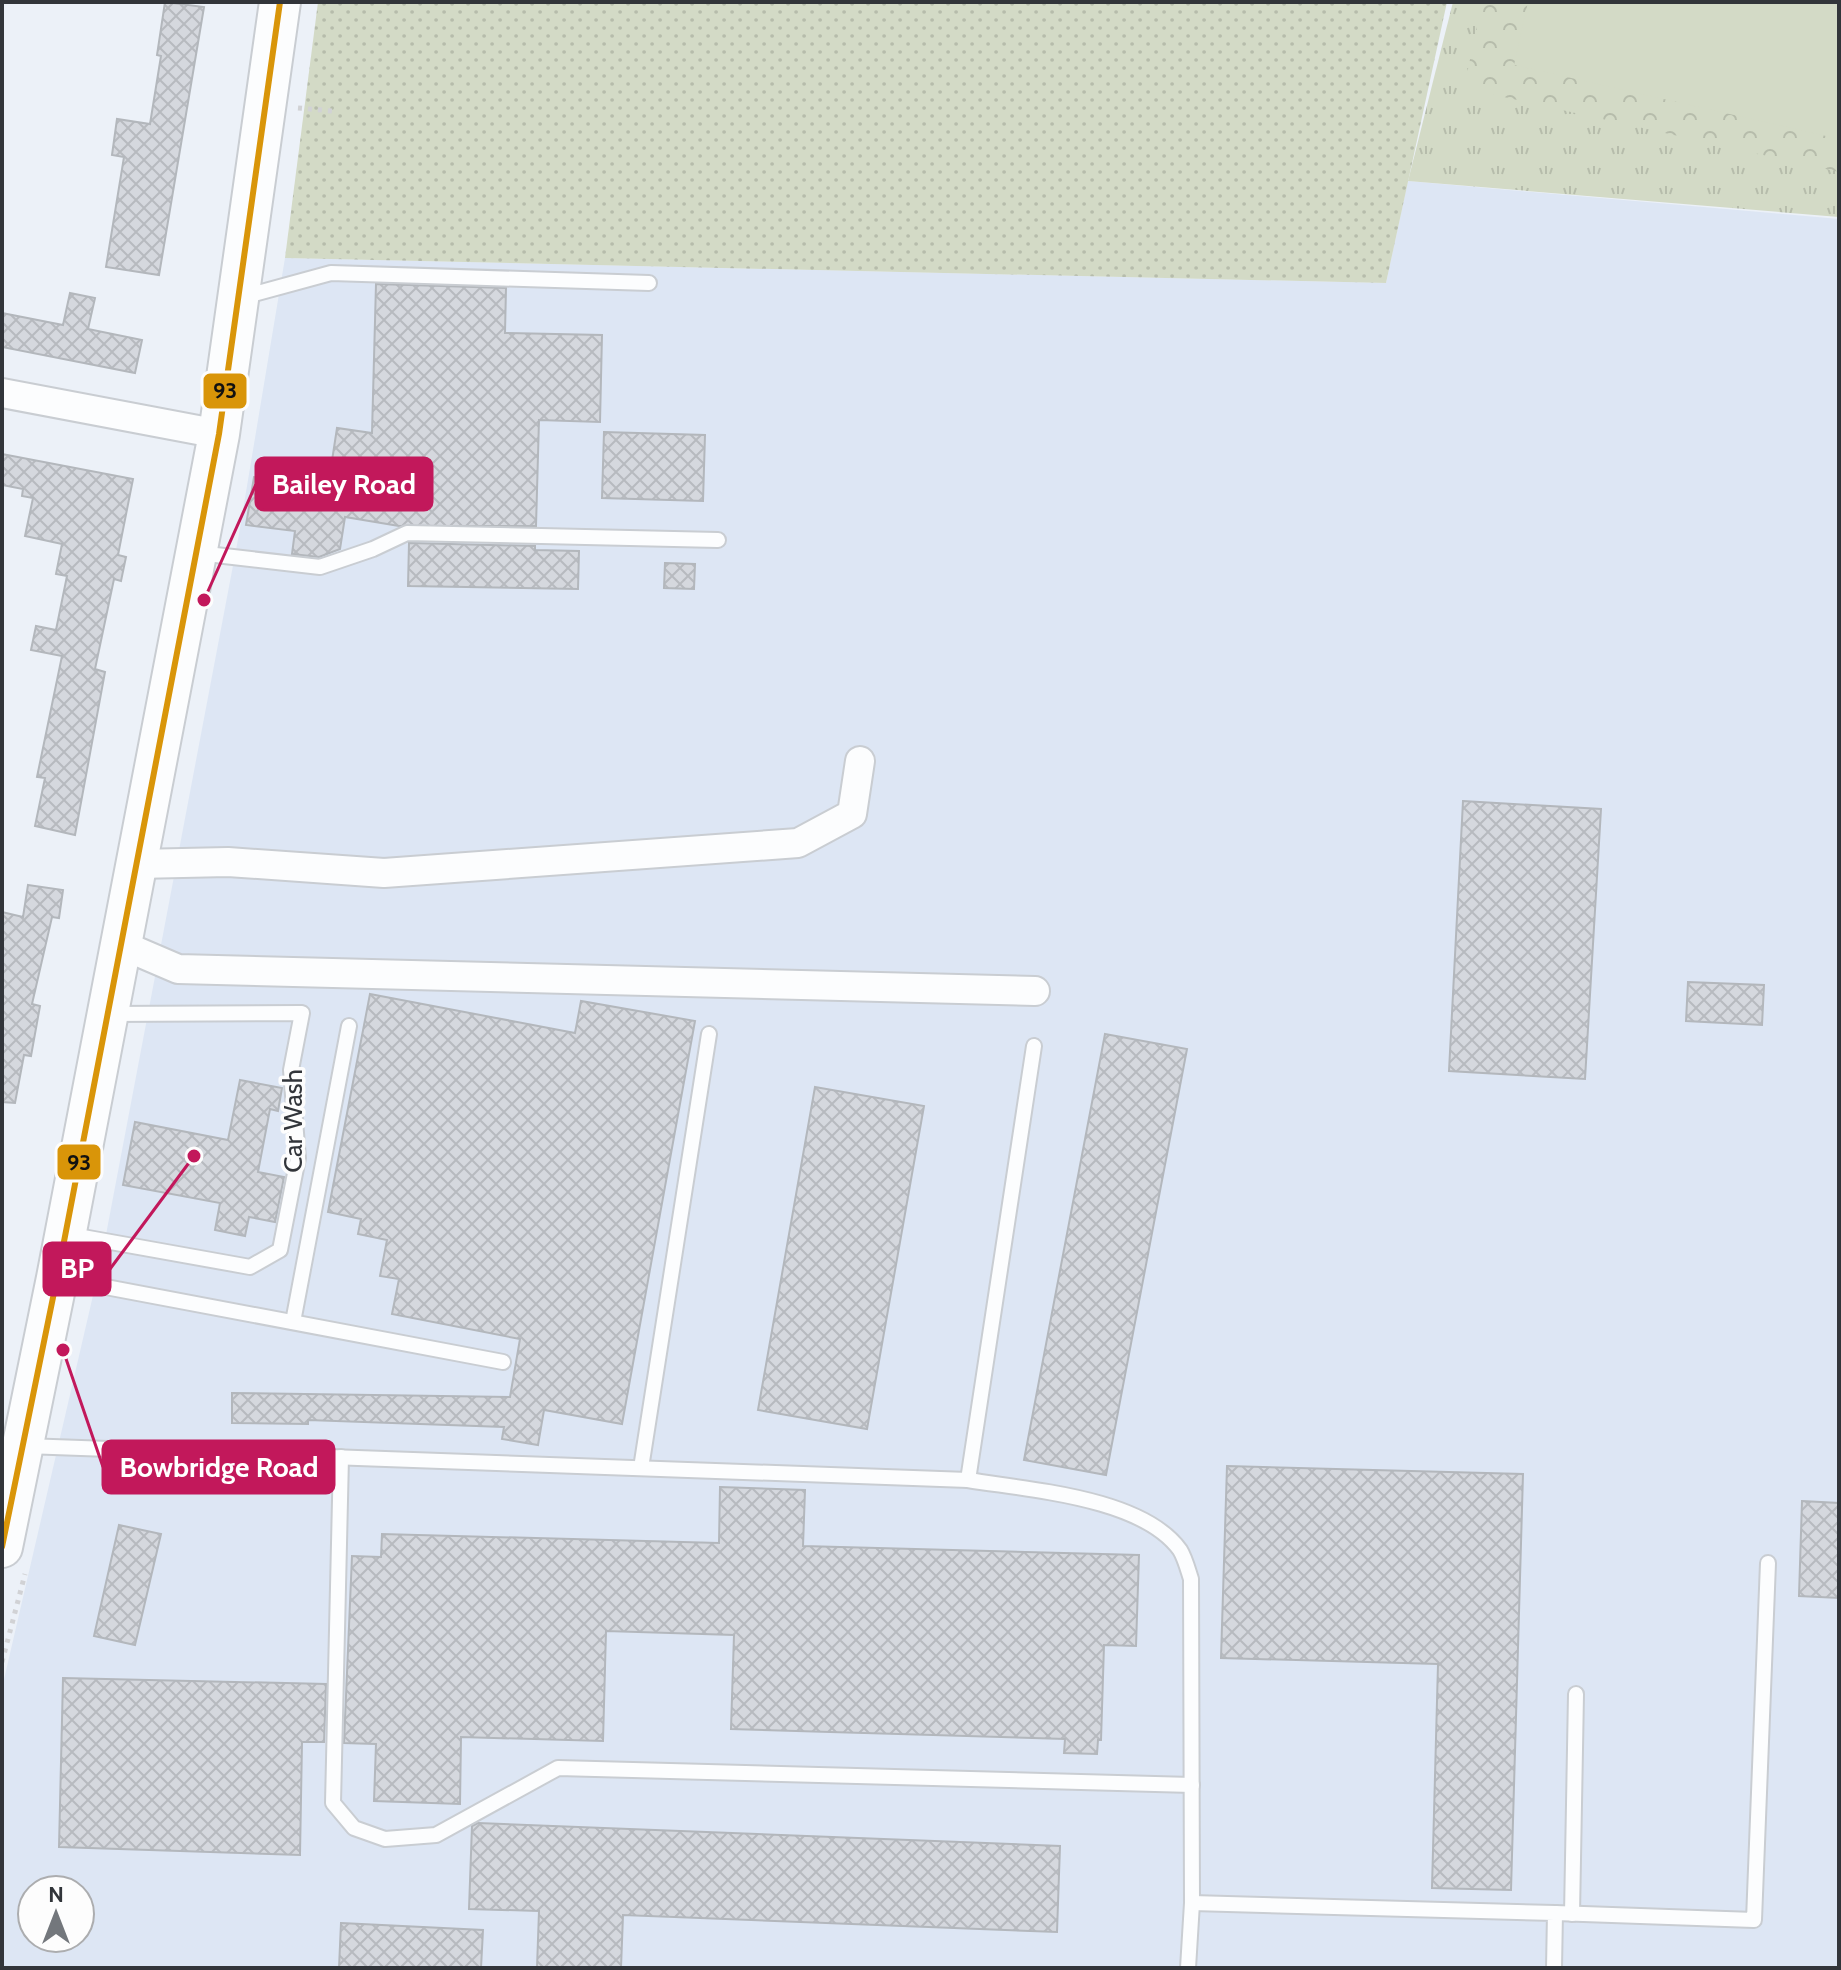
<svg xmlns="http://www.w3.org/2000/svg" width="1841" height="1970" font-family="Cabin,sans-serif">
	<style>
		.built { fill: #dde6f4; fill-rule: evenodd }
		.grass { fill: url(#grass-tufts) }
		.park { fill: url(#park-crowns) }
		.garden { fill: url(#garden-dots) }
		.pitch { fill: #d3dac6 }
		.building { fill: url(#building-cross-hatch); stroke: #b3b7bc; stroke-width: 2 }
		.lines { fill: none; stroke-linecap: round; stroke-linejoin: round }
		.lane-casing { stroke: #c9cdd2; stroke-width: 18 }
		.street-casing { stroke: #c9cdd2; stroke-width: 32 }
		.secondary-casing { stroke: #c9cdd2; stroke-width: 44 }
		.path { stroke: #d1d2d5; stroke-width: 5; stroke-dasharray: 4 6; stroke-linecap: butt }
		.lane { stroke: #fcfdfe; stroke-width: 14 }
		.street { stroke: #fcfdfe; stroke-width: 28 }
		.secondary { stroke: #fcfdfe; stroke-width: 40 }
		.bus-1-casing { stroke: #fdfdfd; stroke-width: 12 }
		.bus-1 { stroke: #d99509; stroke-width: 6 }
		.labels { text-anchor: middle; stroke-width: 7; stroke-linejoin: round; paint-order: stroke }
		.street-label { font-size: 26px; fill: #32353a; stroke: #fdfdfd }
		.leader { fill: none; stroke: #c2185b; stroke-width: 3 }
		.callout-dot { fill: #c2185b; stroke: #fdfdfd; stroke-width: 3 }
		.callout { fill: #c2185b; stroke: #c2185b; stroke-width: 3 }
		.callout-label { font-size: 28px; text-anchor: middle; font-weight: bold; fill: #fff }
		.line-badge { stroke: #fdfdfd; stroke-width: 3 }
		.pale-badge-label { font-size: 22px; text-anchor: middle; font-weight: bold; fill: #111 }
	</style>
	<defs>
		<pattern id="grass-tufts" width="24" height="20" patternUnits="userSpaceOnUse" patternTransform="scale(2)"><rect width="24" height="20" fill="#d3dac6"/><path d="M3 7l-1-3M5 7V3M7 7l1-3M15 17l-1-3M17 17v-4M19 17l1-3" fill="none" stroke="#b6bcab"/></pattern>
		<pattern id="park-crowns" width="20" height="18" patternUnits="userSpaceOnUse" patternTransform="scale(2)"><rect width="20" height="18" fill="#d3dac6"/><path d="M2 6a3 3 0 1 1 6 0M12 15a3 3 0 1 1 6 0" fill="none" stroke="#b6bcab"/></pattern>
		<pattern id="garden-dots" width="8" height="8" patternUnits="userSpaceOnUse" patternTransform="scale(2)"><rect width="8" height="8" fill="#d3dac6"/><path d="M2 2h.1M6 6h.1" fill="none" stroke="#b6bcab" stroke-width="1.8" stroke-linecap="round"/></pattern>
		<pattern id="building-cross-hatch" width="8" height="8" patternUnits="userSpaceOnUse" patternTransform="scale(2)"><rect width="8" height="8" fill="#d5d8de"/><path d="M0 0l8 8M0 8l8-8" fill="none" stroke="#b7babf"/></pattern>
	</defs>
	<rect width="100%" height="100%" fill="#ecf1f8"/>
	<path class="built" d="M1408,181L1839,219V1968H2V1688L101,1261L239,534L285,258L1386,283ZM32,1890H80V1938H32Z"/>
	<polygon class="grass" points="1453,2 1839,2 1839,217 1408,181"/>
	<polygon class="park" points="1482,2 1839,2 1839,172 1464,88"/>
	<polygon class="garden" points="318,2 1447,2 1386,283 285,258"/>
	<polygon class="pitch" points="1528,2 1839,2 1839,139 1514,65"/>
	<g class="building">
		<polygon points="165,2 204,7 159,275 106,267 124,157 112,155 117,119 150,124 161,56 157,55"/>
		<polygon points="376,284 506,288 505,333 602,335 600,422 539,420 536,526 399,526 345,517 340,549 319,557 292,554 295,531 246,525 254,477 328,487 337,428 372,433"/>
		<polygon points="70,293 95,298 88,329 142,340 135,373 2,347 2,313 63,325"/>
		<polygon points="604,432 705,435 703,501 602,498"/>
		<polygon points="2,454 133,479 118,555 126,557 121,581 114,579 95,669 105,672 75,835 35,826 45,778 37,777 62,656 31,650 36,626 56,630 67,576 56,574 62,544 25,536 33,498 22,496 23,489 2,485"/>
		<polygon points="409,543 535,546 535,550 579,551 578,589 408,586"/>
		<polygon points="665,563 695,564 694,589 664,588"/>
		<polygon points="1463,801 1601,809 1585,1079 1449,1071"/>
		<polygon points="28,885 63,890 59,918 52,917 32,1004 40,1006 31,1056 24,1055 15,1103 2,1102 2,912 23,917"/>
		<polygon points="1688,982 1764,985 1762,1025 1686,1021"/>
		<polygon points="370,994 575,1033 581,1001 695,1021 622,1424 544,1410 538,1445 502,1439 504,1427 308,1420 308,1424 232,1423 232,1393 510,1397 520,1339 392,1314 399,1279 380,1276 387,1240 358,1234 361,1219 328,1212"/>
		<polygon points="1105,1034 1187,1049 1106,1475 1024,1460"/>
		<polygon points="240,1080 282,1088 278,1111 270,1109 258,1172 284,1177 275,1222 249,1217 245,1236 215,1230 220,1203 123,1185 135,1122 228,1140"/>
		<polygon points="815,1087 924,1106 867,1429 758,1410"/>
		<polygon points="1227,1466 1523,1474 1511,1890 1432,1888 1438,1664 1221,1658"/>
		<polygon points="720,1487 805,1490 803,1546 1139,1555 1136,1646 1104,1645 1101,1740 1098,1740 1097,1754 1064,1753 1065,1739 731,1729 734,1635 606,1631 603,1741 461,1737 460,1804 374,1801 376,1744 344,1743 352,1556 381,1557 382,1534 719,1543"/>
		<polygon points="1802,1501 1839,1503 1839,1598 1799,1596"/>
		<polygon points="119,1525 161,1534 135,1645 94,1636"/>
		<polygon points="63,1678 326,1684 324,1742 302,1742 300,1855 59,1847"/>
		<polygon points="478,1823 1060,1846 1057,1932 623,1915 621,1968 537,1968 539,1911 469,1909 472,1826"/>
		<polygon points="341,1923 483,1930 481,1968 339,1968"/>
	</g>
	<g class="lines">
		<defs>
			<g id="lane">
				<polyline points="243,297 331,273 649,283"/>
				<polyline points="198,553 320,567 373,549 407,533 718,540"/>
				<polyline points="66,1234 250,1267 280,1250 298,1158 291,1070 302,1013 109,1014"/>
				<polyline points="58,1278 503,1362"/>
				<polyline points="293,1322 349,1026"/>
				<path d="M25,1446L968,1480C1028,1490 1142,1497 1180,1550C1185,1558 1188,1570 1191,1579L1192,1903L1188,1968"/>
				<polyline points="341,1457 333,1803 354,1828 385,1839 436,1835 558,1768 1192,1785"/>
				<polyline points="641,1468 709,1034"/>
				<polyline points="968,1480 1034,1046"/>
				<polyline points="1192,1903 1555,1913 1554,1968"/>
				<polyline points="1555,1913 1754,1920 1768,1563"/>
				<polyline points="1572,1914 1576,1694"/>
			</g>
			<g id="street">
				<polyline points="2,393 219,434"/>
				<polyline points="137,864 228,862 384,873 798,843 852,814 860,761"/>
				<polyline points="122,945 178,969 1035,991"/>
			</g>
			<polyline id="secondary" points="2,1547 57,1278 219,434 280,2"/>
		</defs>
		<use href="#lane" class="lane-casing"/>
		<use href="#street" class="street-casing"/>
		<use href="#secondary" class="secondary-casing"/>
		<g class="path">
			<polyline points="298,108 332,111"/>
			<polyline points="2,1662 25,1574"/>
		</g>
		<use href="#lane" class="lane"/>
		<use href="#street" class="street"/>
		<use href="#secondary" class="secondary"/>
		<defs>
			<polyline id="bus-1" points="2,1547 57,1278 219,434 280,2"/>
		</defs>
		<use href="#bus-1" class="bus-1-casing"/>
		<use href="#bus-1" class="bus-1"/>
	</g>
	<g class="labels">
		<g class="street-label">
			<text transform="translate(293 1121) rotate(-90)" y="9">Car Wash</text>
		</g>
	</g>
	<path class="leader" d="M204 600L256 484M194 1156L110 1269M63 1350L103 1467"/>
	<g class="callout-dot">
		<circle cx="204" cy="600" r="8"/>
		<circle cx="194" cy="1156" r="8"/>
		<circle cx="63" cy="1350" r="8"/>
	</g>
	<g class="callout">
		<rect x="256" y="458" width="176" height="52" rx="8"/>
		<rect x="44" y="1243" width="66" height="52" rx="8"/>
		<rect x="103" y="1441" width="231" height="52" rx="8"/>
	</g>
	<g class="callout-label">
		<text x="344" y="494">Bailey Road</text>
		<text x="77" y="1278">BP</text>
		<text x="219" y="1477">Bowbridge Road</text>
	</g>
	<g class="line-badge">
		<rect x="202" y="372" width="46" height="38" rx="8" fill="#d99509"/>
		<rect x="56" y="1143" width="46" height="38" rx="8" fill="#d99509"/>
	</g>
	<g class="pale-badge-label">
		<text x="225" y="398">93</text>
		<text x="79" y="1170">93</text>
	</g>
	<rect width="1841" height="1970" fill="none" stroke="#32353a" stroke-width="8"/>
	<g transform="translate(56 1914)"><circle r="38" fill="#fdfdfd" stroke="#acadaf" stroke-width="2"/>
	<path d="M0-6L14 30L0 20L-14 30Z" fill="#73777c"/>
	<text y="-12" font-size="22" font-weight="bold" text-anchor="middle" fill="#32353a">N</text>
	</g>
</svg>
